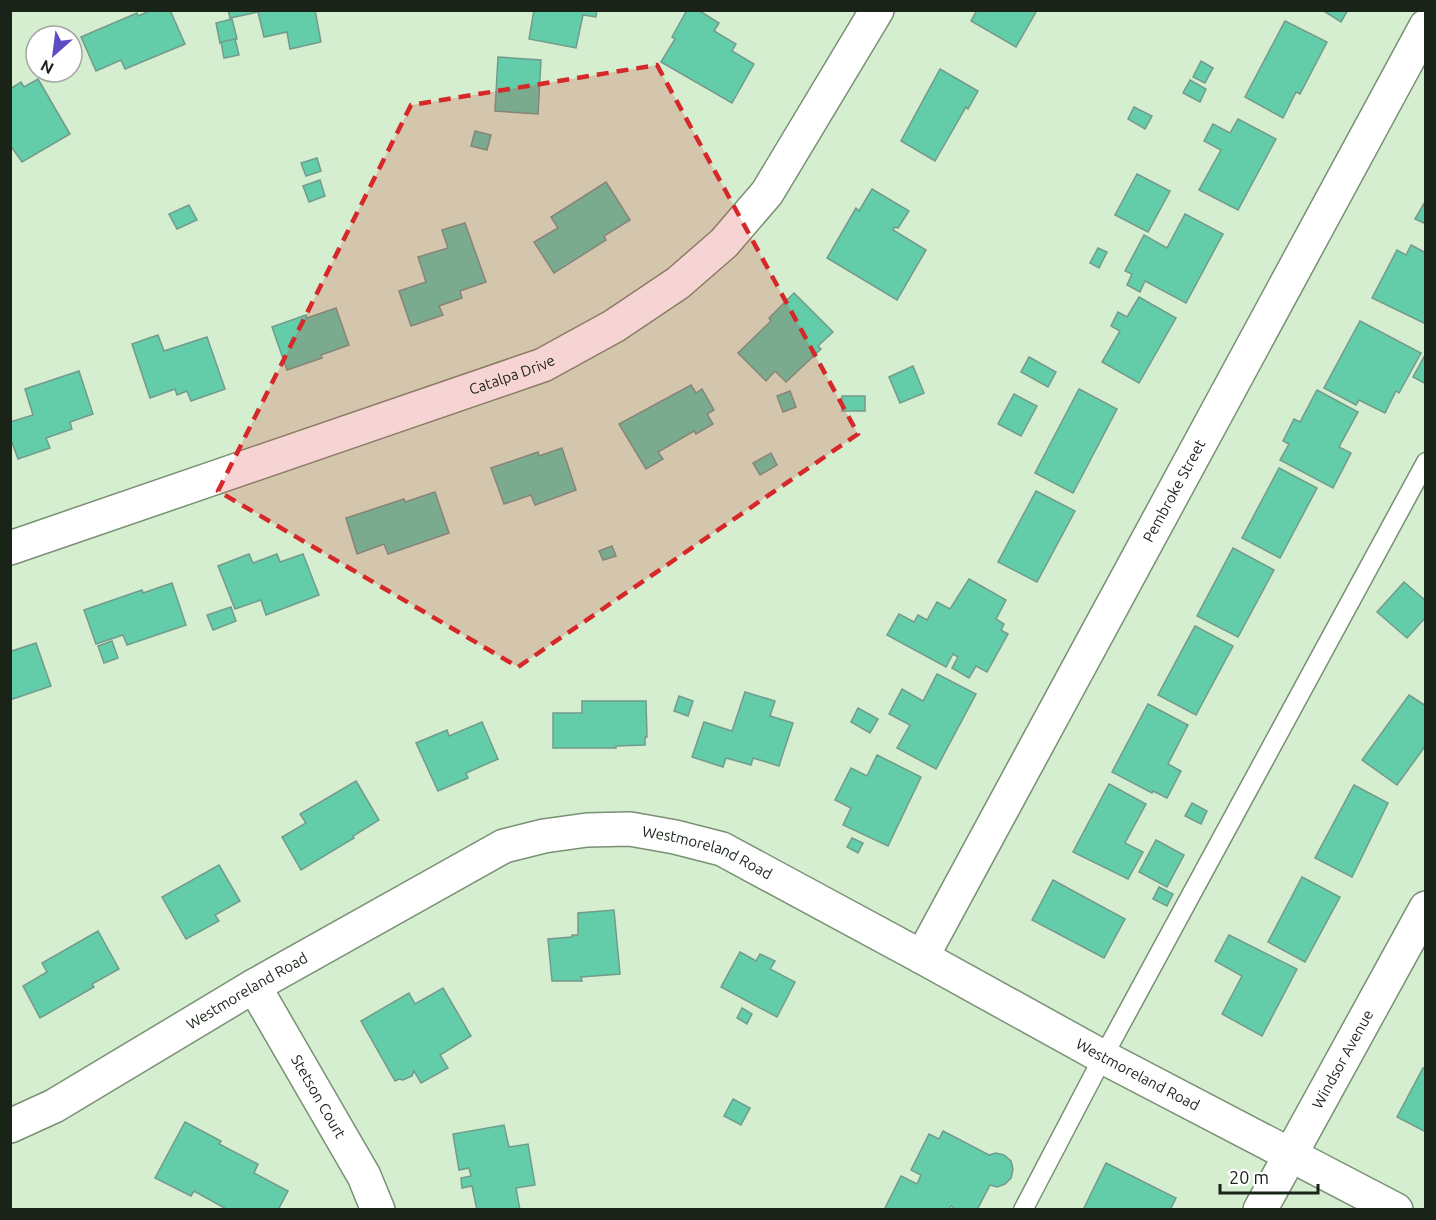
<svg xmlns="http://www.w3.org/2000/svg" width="1436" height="1220" font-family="Ubuntu,sans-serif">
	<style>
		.building { fill: #63cca9; stroke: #739b8c; stroke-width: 1.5 }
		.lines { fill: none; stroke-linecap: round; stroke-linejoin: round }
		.service-casing { stroke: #799074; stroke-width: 21 }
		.minor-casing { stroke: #799074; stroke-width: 36 }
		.service { stroke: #fff; stroke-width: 18 }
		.minor { stroke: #fff; stroke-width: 33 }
		.marked { fill: #d62828; fill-opacity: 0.2; stroke: #d62828; stroke-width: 4.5; stroke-dasharray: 12 8; stroke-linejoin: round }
		.labels { text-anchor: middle; stroke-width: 4.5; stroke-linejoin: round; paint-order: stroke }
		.street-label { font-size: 15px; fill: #192318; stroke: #fff }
	</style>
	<rect width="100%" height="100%" fill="#d4eecf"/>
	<g class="building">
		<polygon points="152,10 170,10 185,44 125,69 121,60 96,71 81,37 137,13 138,16"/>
		<polygon points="228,10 315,10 321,42 290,49 287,32 264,37 258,12 230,18"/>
		<polygon points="534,10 597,10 596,17 583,15 576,48 529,39"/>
		<polygon points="687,10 698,10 719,23 714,31 736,44 732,51 754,64 732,103 661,62 675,39 672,37"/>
		<polygon points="977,10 1033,10 1036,12 1016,47 971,21"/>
		<polygon points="1322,10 1348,10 1341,22"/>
		<polygon points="232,19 237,39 220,43 216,23"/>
		<polygon points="1285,21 1327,42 1300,94 1296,92 1283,118 1245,97"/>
		<polygon points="235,39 239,55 224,58 221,42"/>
		<polygon points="498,57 541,60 538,114 495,111"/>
		<polygon points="1201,61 1213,68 1205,83 1193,77"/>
		<polygon points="940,69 978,91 968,109 966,107 935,161 901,141"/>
		<polygon points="38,79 70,134 22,162 10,145 10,89 21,82 24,87"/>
		<polygon points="1190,80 1206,89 1200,102 1183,93"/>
		<polygon points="1134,107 1152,116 1145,129 1128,119"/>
		<polygon points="1238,119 1276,139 1238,210 1199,190 1221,150 1204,141 1213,124 1230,133"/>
		<polygon points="475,131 491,135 487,150 471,146"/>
		<polygon points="317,158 321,171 306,176 301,163"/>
		<polygon points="1137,174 1170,191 1148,232 1115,215"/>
		<polygon points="320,180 325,196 309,202 303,186"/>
		<polygon points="606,182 630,220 604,236 606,240 554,273 534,242 558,228 551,217"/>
		<polygon points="872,189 909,211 898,228 895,227 893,230 926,250 897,300 827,258 856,208 859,211"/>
		<polygon points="1426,200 1426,224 1415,219"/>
		<polygon points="189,205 197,220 177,229 169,214"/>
		<polygon points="1185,214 1223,234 1186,303 1145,281 1140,292 1127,285 1132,274 1125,271 1144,235 1167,248"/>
		<polygon points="465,223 486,282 460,291 462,298 439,306 443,315 411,326 399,291 426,282 418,257 448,248 442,230"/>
		<polygon points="1411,245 1426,253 1426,324 1372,298 1397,250 1406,255"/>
		<polygon points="1098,248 1107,252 1099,268 1090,263"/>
		<polygon points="794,293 833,332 818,346 821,349 786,382 775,371 766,381 738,353 771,321 769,318"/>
		<polygon points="1139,297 1176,318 1139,383 1102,362 1120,331 1111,326 1118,312 1127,317"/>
		<polygon points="336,308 349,345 321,355 322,358 287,370 272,327 306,315 307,318"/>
		<polygon points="1360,321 1421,353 1399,393 1396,391 1385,413 1359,400 1356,405 1324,388"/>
		<polygon points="158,335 164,351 207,337 225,389 191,401 187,391 177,395 175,389 150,398 132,344"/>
		<polygon points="1426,353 1426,384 1413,377"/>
		<polygon points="1029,357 1056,372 1048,387 1021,372"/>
		<polygon points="913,366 924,393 900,403 889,377"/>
		<polygon points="79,371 93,414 70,422 72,429 46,438 50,448 18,459 10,437 10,422 33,415 25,389"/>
		<polygon points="691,385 696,393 702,389 714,410 707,414 713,424 696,434 694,431 658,452 663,459 646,469 619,424"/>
		<polygon points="1079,389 1117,409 1073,493 1035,473"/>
		<polygon points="1317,390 1358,412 1339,447 1351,453 1333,488 1280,460 1289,444 1283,441 1294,419 1300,422"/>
		<polygon points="790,391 796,407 783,412 777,396"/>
		<polygon points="1014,394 1037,406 1021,436 998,424"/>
		<rect x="842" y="396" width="23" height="15"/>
		<polygon points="562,448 576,490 535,505 531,495 504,504 491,468 538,452 539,456"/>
		<polygon points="771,453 777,465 760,475 753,463"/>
		<polygon points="1279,468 1317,488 1280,558 1242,538"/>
		<polygon points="1036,491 1075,511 1037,582 998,562"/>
		<polygon points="435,492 449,533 388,554 384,544 357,554 346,518 404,499 405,502"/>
		<polygon points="612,546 616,556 603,560 599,551"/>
		<polygon points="1233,548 1274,570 1238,637 1197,616"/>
		<polygon points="249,554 253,563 277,554 280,562 303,554 319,595 266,615 261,600 235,609 218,566"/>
		<polygon points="969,579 1006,600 996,619 1004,624 1001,630 1008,634 987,672 976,666 969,678 952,668 958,657 953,654 946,667 887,635 899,614 914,622 918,615 927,620 937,602 950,609"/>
		<polygon points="1404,582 1426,601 1426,617 1407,638 1377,612"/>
		<polygon points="172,583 186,625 127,645 123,635 96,644 84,610 142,590 143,593"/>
		<polygon points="231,607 236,621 213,630 207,615"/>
		<polygon points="1195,626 1233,646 1196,715 1158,695"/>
		<polygon points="112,641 118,658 104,663 98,646"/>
		<polygon points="36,643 51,686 10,700 10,647 12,651"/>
		<polygon points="937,674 976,694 936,769 897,748 910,725 889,714 902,689 923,701"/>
		<polygon points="745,692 775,701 770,716 793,723 779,766 753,758 751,765 726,758 723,767 692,757 704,722 732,731"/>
		<polygon points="1409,695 1426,706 1426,745 1397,785 1362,760"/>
		<polygon points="679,696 693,701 688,716 674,711"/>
		<polygon points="582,701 646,701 647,737 645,737 645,745 616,746 616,748 553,748 553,713 582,713"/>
		<polygon points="1148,704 1188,725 1168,764 1181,771 1167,798 1153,791 1152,793 1112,772"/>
		<polygon points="858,708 878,719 870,733 851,722"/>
		<polygon points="482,722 498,759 466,773 468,778 438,791 416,743 447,730 449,736"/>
		<polygon points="877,755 921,777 888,846 843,825 851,808 835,800 851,768 867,776"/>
		<polygon points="356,781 379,820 353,836 354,838 301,870 282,837 306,823 300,814"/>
		<polygon points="1109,784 1146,804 1125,843 1143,852 1128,879 1073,852"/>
		<polygon points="1354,785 1388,803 1352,877 1315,858"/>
		<polygon points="1192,803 1207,811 1201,824 1185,816"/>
		<polygon points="852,838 863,843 858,853 847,847"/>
		<polygon points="1156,840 1184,855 1167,887 1139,872"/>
		<polygon points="219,865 240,901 215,915 219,921 186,939 162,897"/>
		<polygon points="1302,877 1340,897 1305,962 1268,942"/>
		<polygon points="1053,880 1125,919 1104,958 1032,920"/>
		<polygon points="1159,887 1173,894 1167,906 1153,899"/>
		<polygon points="614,910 620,974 581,977 582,981 552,981 548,939 572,937 572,935 578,935 578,913"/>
		<polygon points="98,931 119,969 92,984 94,987 40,1018 23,986 47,972 42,963"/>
		<polygon points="1229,935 1297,969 1262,1036 1222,1014 1242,976 1215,961"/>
		<polygon points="740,952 756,961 760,954 775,961 770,969 795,982 777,1017 721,987"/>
		<polygon points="443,988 471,1036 440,1055 448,1068 421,1083 414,1071 412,1076 403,1080 399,1079 395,1081 361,1021 409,993 415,1004"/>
		<polygon points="742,1008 752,1014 747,1024 737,1018"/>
		<polygon points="1423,1068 1426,1069 1426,1132 1397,1117"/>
		<polygon points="733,1099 750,1108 741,1125 724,1116"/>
		<polygon points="185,1122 221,1141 219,1144 258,1164 254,1173 288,1191 278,1210 228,1210 194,1191 191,1196 155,1178"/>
		<polygon points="504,1125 509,1147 528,1144 535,1185 516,1188 520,1210 477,1210 472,1186 462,1188 461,1178 471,1176 469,1168 459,1170 453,1134"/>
		<polygon points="943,1131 989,1155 996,1153 1004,1155 1011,1161 1013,1169 1011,1178 1005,1184 997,1187 990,1185 977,1210 957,1210 951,1206 949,1210 884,1210 901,1176 917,1184 921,1175 911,1170 929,1134 939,1139"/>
		<polygon points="1106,1163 1176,1198 1170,1210 1083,1210"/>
	</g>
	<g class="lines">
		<defs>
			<polyline id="service" points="1023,1210 1103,1057 1426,462"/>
			<g id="minor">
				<path id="s1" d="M10,548L543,365L614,326L678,283L724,243L767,193L877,10"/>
				<path id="s2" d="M922,957L1426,26"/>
				<path id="s3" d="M254,986L364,1176L378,1210"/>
				<path id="s4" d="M10,1126L54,1106L254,986L504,846L544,836L587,830L630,829L675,837L722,849L922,957L1103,1057L1396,1210"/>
				<path id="s5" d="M1260,1210L1426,908"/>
			</g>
		</defs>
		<use href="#service" class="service-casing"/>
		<use href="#minor" class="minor-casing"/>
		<use href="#service" class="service"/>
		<use href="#minor" class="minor"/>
	</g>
	<path class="marked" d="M657,65L858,434L518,667L218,491L411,105Z"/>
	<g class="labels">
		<g class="street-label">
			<text dy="5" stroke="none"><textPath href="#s1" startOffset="531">Catalpa Drive</textPath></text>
			<text dy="5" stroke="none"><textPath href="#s2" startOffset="530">Pembroke Street</textPath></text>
			<text dy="5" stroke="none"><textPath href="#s4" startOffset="777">Westmoreland Road</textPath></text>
			<text dy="5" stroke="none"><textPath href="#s4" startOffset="273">Westmoreland Road</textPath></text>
			<text dy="5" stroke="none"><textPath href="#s5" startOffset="172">Windsor Avenue</textPath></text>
			<text dy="5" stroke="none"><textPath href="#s4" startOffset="1263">Westmoreland Road</textPath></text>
			<text dy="5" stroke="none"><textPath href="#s3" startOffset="128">Stetson Court</textPath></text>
		</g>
	</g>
	<rect width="1436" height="1220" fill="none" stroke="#192318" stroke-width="24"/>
	<g transform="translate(54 54) rotate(208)"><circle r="28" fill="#ffffff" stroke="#a3a7a3" stroke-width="1.5"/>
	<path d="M0-4.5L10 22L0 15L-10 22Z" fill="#5d4dc5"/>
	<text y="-9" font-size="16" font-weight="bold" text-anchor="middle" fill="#192318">N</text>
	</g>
	<path d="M1220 1184v9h98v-9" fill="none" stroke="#192318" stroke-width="3"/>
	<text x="1229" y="1184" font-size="18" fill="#192318" stroke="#ffffff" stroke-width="4.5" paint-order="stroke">20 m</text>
</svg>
